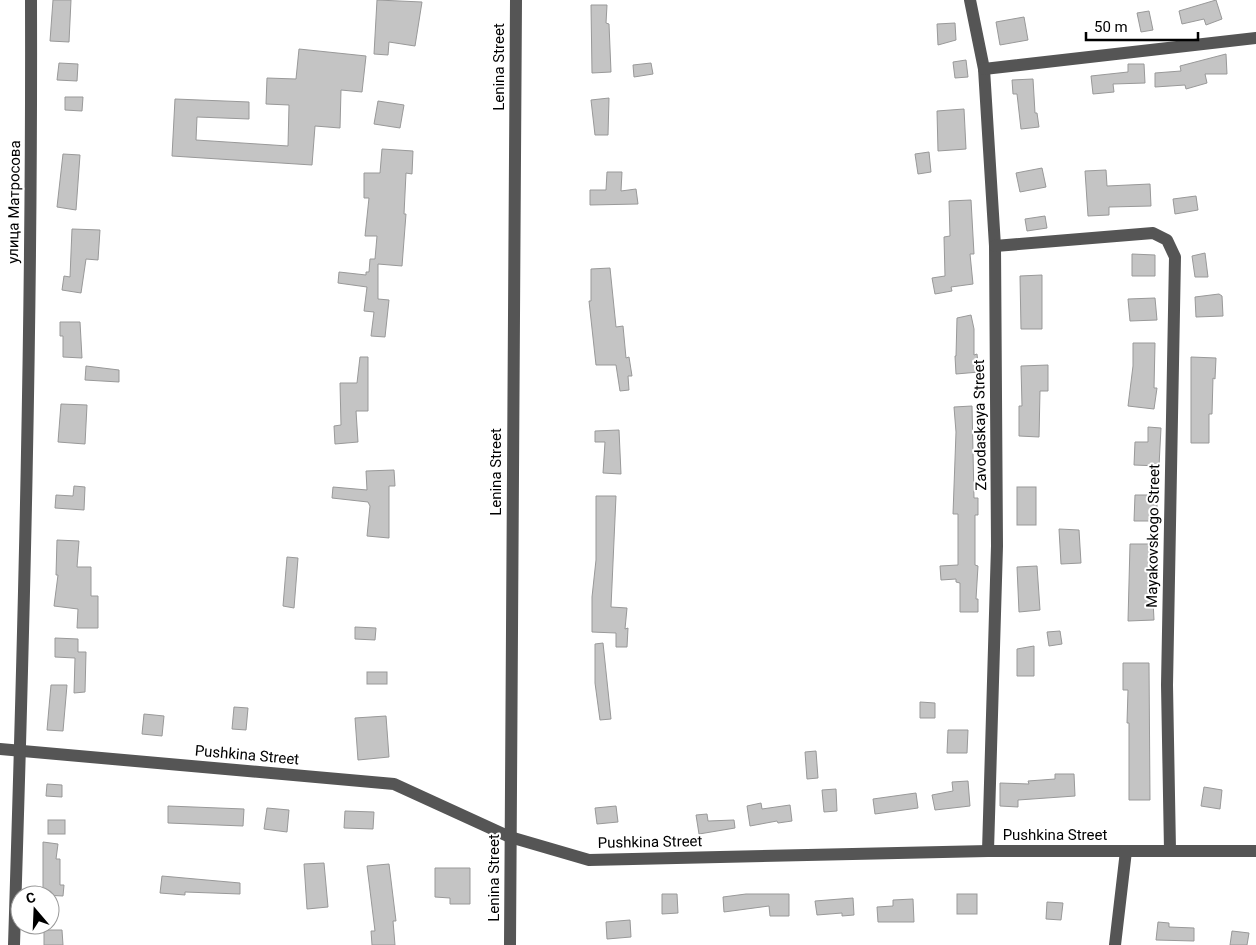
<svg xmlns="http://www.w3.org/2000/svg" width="1256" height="945" font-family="Roboto,sans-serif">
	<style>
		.building { fill: #c4c4c4; stroke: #999 }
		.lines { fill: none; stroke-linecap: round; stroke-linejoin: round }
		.minor { stroke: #555; stroke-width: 12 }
		.labels { text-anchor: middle; stroke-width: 4; stroke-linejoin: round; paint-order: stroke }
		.street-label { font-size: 15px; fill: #000; stroke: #fff }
	</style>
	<rect width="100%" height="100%" fill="#fff"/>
	<g class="building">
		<polygon points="53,0 71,0 69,42 50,41"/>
		<polygon points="377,0 422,2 415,46 389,42 388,55 374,54"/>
		<polygon points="1216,0 1222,19 1206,25 1204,19 1182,24 1179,11"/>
		<polygon points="591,5 607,5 606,23 609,24 611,72 592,73"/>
		<polygon points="1149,11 1153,30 1141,32 1137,13"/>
		<polygon points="1024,17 1028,40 1000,45 996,22"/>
		<polygon points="955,23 956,40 938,45 937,24"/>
		<polygon points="299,49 366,56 362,92 341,90 340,128 315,126 312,165 172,156 175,99 249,102 249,119 197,117 196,140 288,146 289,105 266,104 267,78 296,79"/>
		<polygon points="1226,54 1227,74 1205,74 1207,83 1186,89 1185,85 1155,87 1155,73 1181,71 1180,66"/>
		<polygon points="966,60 968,77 955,78 953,62"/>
		<polygon points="59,63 78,64 77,81 57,80"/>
		<polygon points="651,63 653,74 634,77 633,65"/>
		<polygon points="1128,64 1144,64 1145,83 1113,84 1114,92 1093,94 1091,76 1128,72"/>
		<polygon points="1033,79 1035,113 1037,113 1039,127 1021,129 1017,94 1013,94 1012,80"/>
		<polygon points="65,97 83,97 82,111 65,110"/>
		<polygon points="609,98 608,135 595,135 591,100"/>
		<polygon points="378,101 404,105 400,128 374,124"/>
		<polygon points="964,109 966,149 938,151 937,111"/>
		<polygon points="382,149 413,151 412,174 406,173 404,214 406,214 402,266 378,264 378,299 389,300 385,337 371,336 374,312 364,311 367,287 338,283 339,272 366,275 366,272 369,272 370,259 375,259 377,236 365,236 369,198 364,198 364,173 380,173"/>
		<polygon points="929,152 931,172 918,174 915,154"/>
		<polygon points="63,154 80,155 76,210 57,207"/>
		<polygon points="1042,168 1046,187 1020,192 1016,173"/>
		<polygon points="1106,170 1107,186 1150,184 1151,206 1109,207 1109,215 1088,216 1085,171"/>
		<polygon points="607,172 622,172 621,191 636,189 638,204 590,205 590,190 606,190"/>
		<polygon points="1196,196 1198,210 1175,214 1173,199"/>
		<polygon points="971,200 974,254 970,254 973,284 951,287 952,291 935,294 932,278 945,276 944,237 950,236 949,201"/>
		<polygon points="1045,216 1047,228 1027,231 1025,219"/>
		<polygon points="72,229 100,230 98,260 86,259 81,293 62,290 64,276 70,277"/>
		<polygon points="1205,253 1208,277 1195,277 1192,256"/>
		<polygon points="1132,254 1155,255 1155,276 1132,276"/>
		<polygon points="610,268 616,327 623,326 626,358 629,357 632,376 628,376 629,390 620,391 616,365 596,365 589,301 591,301 591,269"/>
		<polygon points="1042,275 1042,329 1021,329 1020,276"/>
		<polygon points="1219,294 1222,296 1223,316 1196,317 1195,297"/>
		<polygon points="1155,298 1157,320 1130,321 1128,299"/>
		<polygon points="971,315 974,329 974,355 977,354 979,372 956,374 955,356 956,356 957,318"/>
		<polygon points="60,322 80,322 82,358 63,357 63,336 60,336"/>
		<polygon points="1133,343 1155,343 1154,388 1157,388 1154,409 1128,406 1133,366"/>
		<polygon points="360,357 368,357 368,411 356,411 358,442 335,444 334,426 341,425 340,383 357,383"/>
		<polygon points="1191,357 1216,358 1215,379 1213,378 1212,414 1209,414 1209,443 1191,443"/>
		<polygon points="1048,365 1048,391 1040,391 1039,437 1019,436 1019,406 1022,406 1021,366"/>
		<polygon points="86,366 119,370 119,382 85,380"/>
		<polygon points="61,404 87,405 85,444 58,442"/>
		<polygon points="972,406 974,498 978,498 978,515 975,515 975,565 978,566 976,599 978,599 978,612 960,612 960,583 956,582 956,579 941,580 940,566 958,565 958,514 953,514 956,432 954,407"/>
		<polygon points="1148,427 1161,428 1159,466 1134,465 1135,442 1148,442"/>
		<polygon points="619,430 621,474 603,473 605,442 595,442 595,431"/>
		<polygon points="394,470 395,486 389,486 389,538 367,536 370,506 368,502 332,498 333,487 367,490 366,471"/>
		<polygon points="74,486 85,487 84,510 55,508 56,495 73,496"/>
		<rect x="1017" y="487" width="19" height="38"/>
		<polygon points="1135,495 1157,495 1157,521 1134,521"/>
		<polygon points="596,496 616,496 611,607 627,608 625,629 628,628 627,647 616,647 616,633 592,632 592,597 596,560"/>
		<polygon points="1059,529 1079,530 1081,563 1061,564"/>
		<polygon points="57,540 79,541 77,567 91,567 91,596 98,596 98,628 77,628 78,609 54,606 58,575 56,575"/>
		<polygon points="1130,544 1154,544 1154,561 1151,561 1154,620 1128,621"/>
		<polygon points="287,557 298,558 294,608 283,606"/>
		<polygon points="1037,566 1040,610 1019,612 1017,567"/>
		<polygon points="355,627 376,628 375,640 355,639"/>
		<polygon points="1060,631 1062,644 1049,646 1047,632"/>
		<polygon points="55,638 78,639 78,652 86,652 85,692 74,693 75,658 55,657"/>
		<polygon points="603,643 611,719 600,720 595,683 595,644"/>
		<polygon points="1034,646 1034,676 1017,676 1017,649"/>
		<polygon points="1123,663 1149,663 1150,800 1129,800 1129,723 1127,723 1128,690 1123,690"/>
		<rect x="367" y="672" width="20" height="12"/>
		<polygon points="51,685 67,685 63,731 47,730"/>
		<polygon points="920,702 935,703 935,718 920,718"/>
		<polygon points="234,707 248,708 246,730 232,729"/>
		<polygon points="144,714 164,716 162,736 142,734"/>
		<polygon points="386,716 389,757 358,760 355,718"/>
		<polygon points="948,730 968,730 967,753 947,753"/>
		<polygon points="816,751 818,778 807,779 805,752"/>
		<polygon points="1055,774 1074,774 1075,796 1018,800 1018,807 1000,806 1000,783 1029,784 1028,781 1055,779"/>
		<polygon points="968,781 970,806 935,810 932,795 953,791 952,782"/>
		<polygon points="47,784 62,785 62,797 46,796"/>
		<polygon points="1204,787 1222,790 1220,809 1201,806"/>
		<polygon points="836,789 837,811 824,812 822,790"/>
		<polygon points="916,793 918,808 875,814 873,799"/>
		<polygon points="761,803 762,809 790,805 792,821 778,823 777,821 750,826 747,806"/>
		<polygon points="168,806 244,809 243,826 168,823"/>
		<polygon points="616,806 618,822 597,824 595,808"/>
		<polygon points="267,808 289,810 287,832 264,829"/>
		<polygon points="345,811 374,812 373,829 344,828"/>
		<polygon points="707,814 708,821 734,820 735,828 699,834 696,815"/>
		<rect x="48" y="820" width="17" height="14"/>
		<polygon points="43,842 58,844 56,859 60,859 60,885 64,885 63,896 43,895"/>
		<polygon points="324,863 328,907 307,909 304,864"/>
		<polygon points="389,864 396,921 393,921 395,945 372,945 371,931 375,931 367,866"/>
		<polygon points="435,868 470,868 470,904 450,904 450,898 435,897"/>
		<polygon points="162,876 240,883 240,894 185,892 185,895 160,893"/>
		<polygon points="662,894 677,894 678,913 662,914"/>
		<polygon points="746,894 789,894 789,916 770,916 769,906 724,912 723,897"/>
		<rect x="957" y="894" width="20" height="20"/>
		<polygon points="853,898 854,915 842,916 842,913 817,915 815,901"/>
		<polygon points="913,899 914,922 878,922 877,907 893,906 893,900"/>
		<polygon points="1047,902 1063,903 1061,920 1046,919"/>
		<polygon points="630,920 631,937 607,939 606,922"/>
		<polygon points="1158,922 1169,923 1169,927 1194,928 1194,941 1156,940"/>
		<polygon points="44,930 62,930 63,945 44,945"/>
		<polygon points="1232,931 1249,933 1247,945 1230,945"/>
	</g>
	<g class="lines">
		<g class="minor">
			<polyline points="970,0 984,69 995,246 997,546 988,851"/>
			<polyline points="984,69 1256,38"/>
			<polyline points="995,246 1153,233 1167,240 1175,257 1167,685 1170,850"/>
			<polyline points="0,749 394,784 510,837 589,860 988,851 1256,851"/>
			<path d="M14,945C24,630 32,315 31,0"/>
			<polyline points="510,945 516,0"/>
			<polyline points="1115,945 1126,851"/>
		</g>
	</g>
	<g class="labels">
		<g class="street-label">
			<text transform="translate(499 67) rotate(-90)" y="5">Lenina Street</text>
			<text transform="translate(14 202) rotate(-89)" y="5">улица Матросова</text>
			<text transform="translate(980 425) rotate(-91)" y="5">Zavodaskaya Street</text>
			<text transform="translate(496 472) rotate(-90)" y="5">Lenina Street</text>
			<text transform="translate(1153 536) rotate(-89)" y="5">Mayakovskogo Street</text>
			<text transform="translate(247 755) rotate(5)" y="5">Pushkina Street</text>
			<text x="1055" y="840">Pushkina Street</text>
			<text transform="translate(650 842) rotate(-1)" y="5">Pushkina Street</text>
			<text transform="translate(494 878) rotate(-90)" y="5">Lenina Street</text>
		</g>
	</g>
	<g transform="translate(35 910) rotate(341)"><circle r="24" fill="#ffffff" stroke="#999999"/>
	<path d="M0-4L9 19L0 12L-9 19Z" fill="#000000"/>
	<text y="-8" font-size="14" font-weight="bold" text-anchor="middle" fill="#000000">С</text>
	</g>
	<path d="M1086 32v8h112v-8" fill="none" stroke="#000000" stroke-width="2.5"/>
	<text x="1094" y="32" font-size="15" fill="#000000" stroke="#ffffff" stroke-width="4" paint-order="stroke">50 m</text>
</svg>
